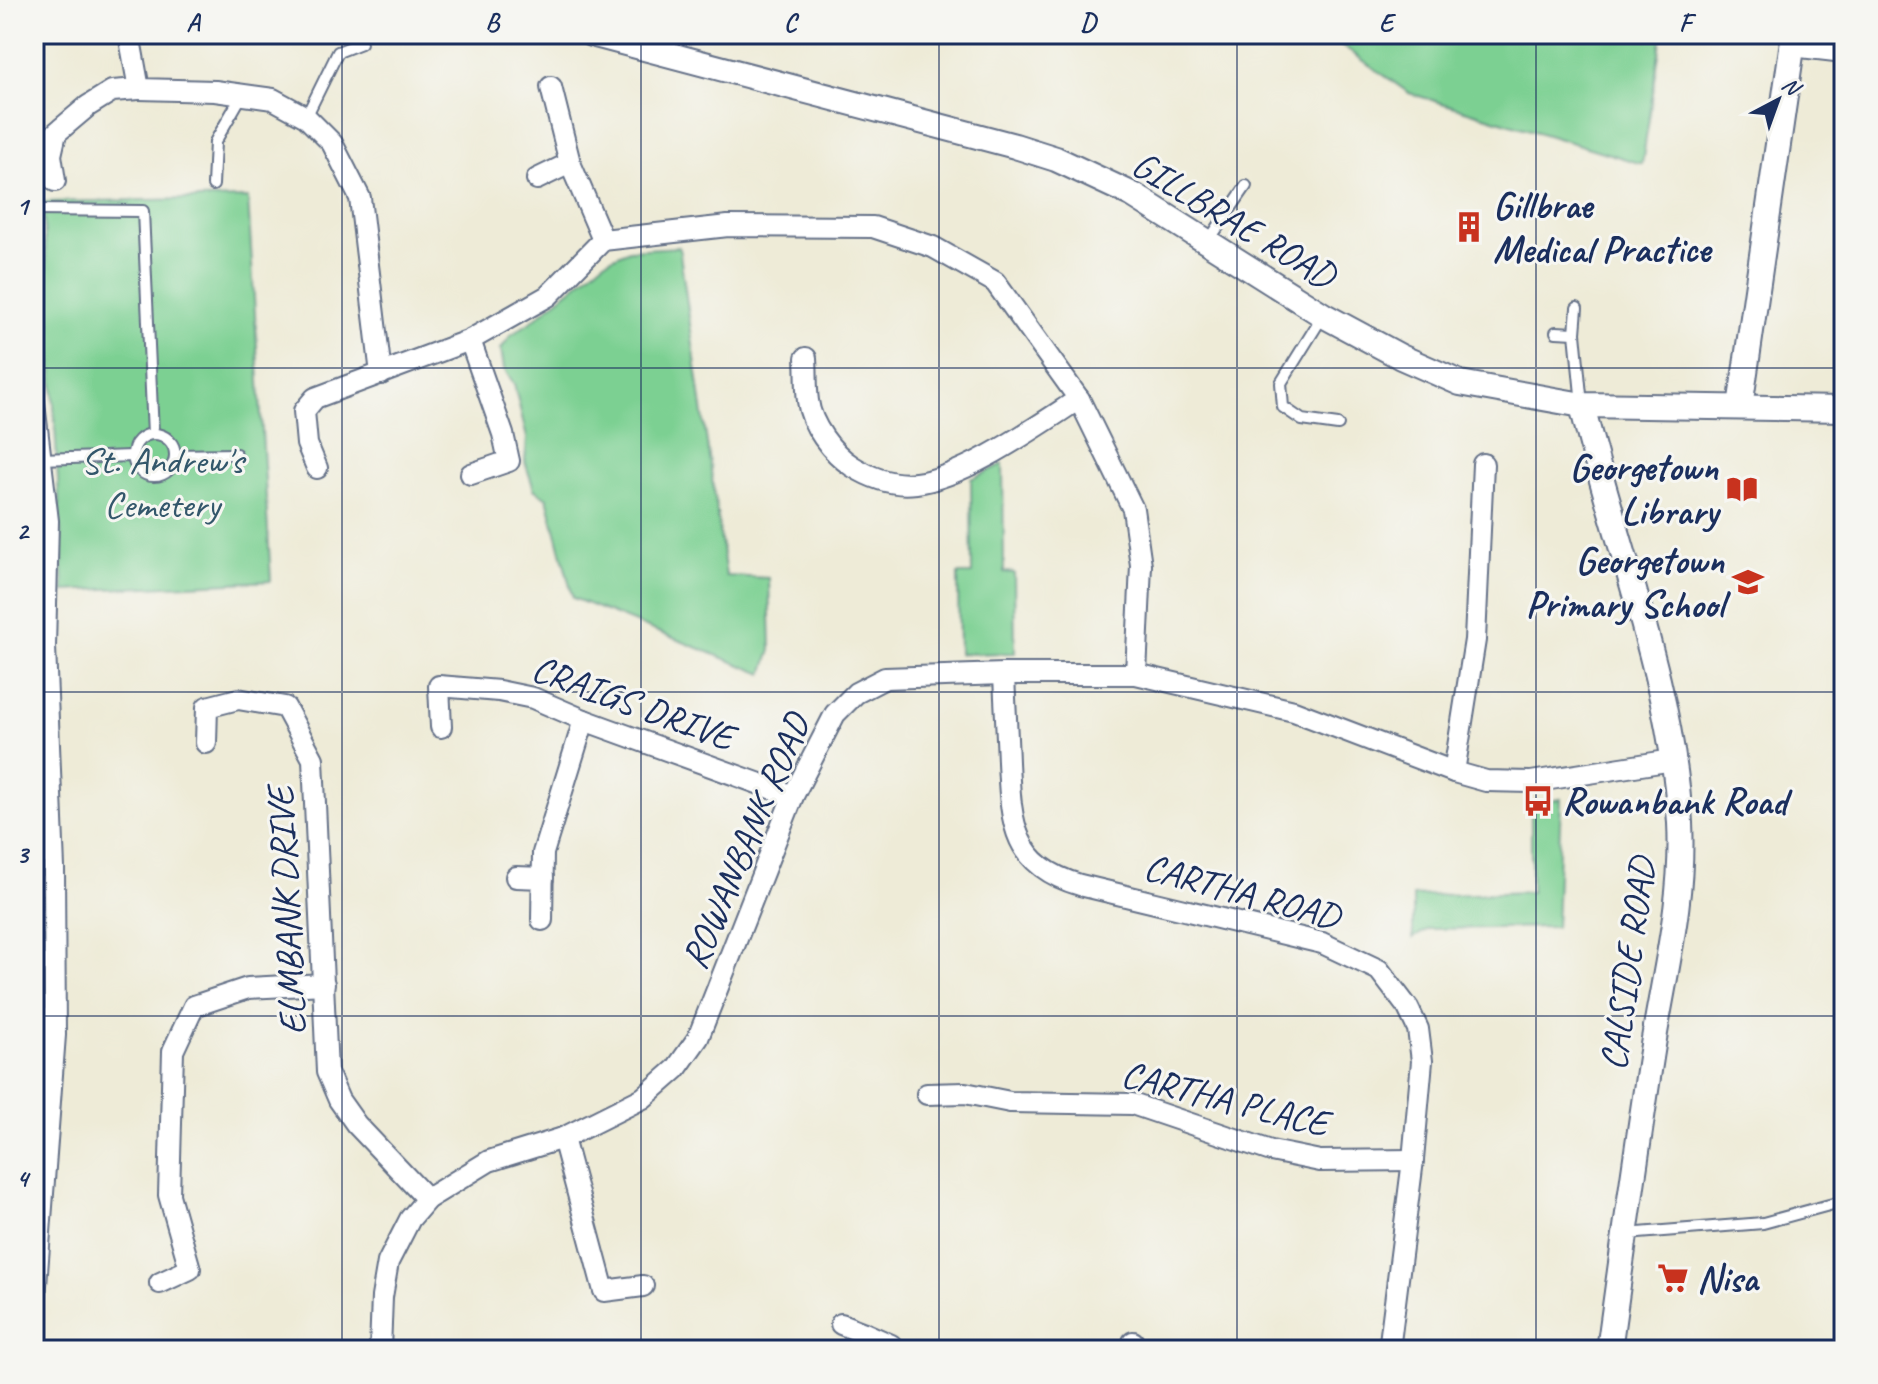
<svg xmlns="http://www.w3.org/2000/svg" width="1878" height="1384" font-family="Caveat,sans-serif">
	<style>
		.green { fill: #7cd092; stroke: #4c8078; stroke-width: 2 }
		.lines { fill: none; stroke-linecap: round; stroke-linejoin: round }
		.service-casing { stroke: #657188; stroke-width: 14 }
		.minor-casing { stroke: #657188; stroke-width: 24 }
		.tertiary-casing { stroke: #657188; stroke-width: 28 }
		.service { stroke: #fff; stroke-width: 10 }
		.minor { stroke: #fff; stroke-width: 20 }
		.tertiary { stroke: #fff; stroke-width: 24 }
		.grid { fill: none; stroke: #1b2f5e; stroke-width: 2; stroke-opacity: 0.55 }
		.labels { text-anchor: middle; stroke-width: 6; stroke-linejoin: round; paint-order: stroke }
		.poi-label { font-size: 38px; font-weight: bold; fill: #1b2f5e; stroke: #f6f6f2; text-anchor: start }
		.street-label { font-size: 38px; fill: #1b2f5e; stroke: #f6f6f2 }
		.park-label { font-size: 38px; fill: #33576b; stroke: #f6f6f2 }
		.neatline { fill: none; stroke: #1b2f5e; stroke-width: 3 }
		.grid-label { font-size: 26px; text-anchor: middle; font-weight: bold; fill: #1b2f5e }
	</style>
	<rect width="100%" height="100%" fill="#f6f6f2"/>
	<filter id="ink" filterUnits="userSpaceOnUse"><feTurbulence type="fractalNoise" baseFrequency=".0125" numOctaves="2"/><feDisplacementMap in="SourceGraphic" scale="16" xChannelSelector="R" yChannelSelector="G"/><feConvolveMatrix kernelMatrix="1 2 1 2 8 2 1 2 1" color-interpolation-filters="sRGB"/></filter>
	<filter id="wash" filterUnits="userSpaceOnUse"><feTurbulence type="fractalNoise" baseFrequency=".006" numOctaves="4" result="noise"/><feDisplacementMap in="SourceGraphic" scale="32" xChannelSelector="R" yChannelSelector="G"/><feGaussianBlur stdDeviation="1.8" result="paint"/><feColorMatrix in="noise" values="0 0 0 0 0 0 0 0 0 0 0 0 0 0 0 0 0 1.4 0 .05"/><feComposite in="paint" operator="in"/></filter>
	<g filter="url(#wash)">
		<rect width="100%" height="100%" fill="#eeebd7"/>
		<g class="green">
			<polygon points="1326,34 1662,34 1642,164 1409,93"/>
			<polygon points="248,198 271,581 64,591 43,202"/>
			<polygon points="679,247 726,576 769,578 771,650 763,674 573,598 547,498 534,489 525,462 527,438 514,384 504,369 501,349 511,335 532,321 605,261 629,250"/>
			<polygon points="1003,464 1004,572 1014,573 1015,653 959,654 958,574 972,574 971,479"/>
			<polygon points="1561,799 1556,927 1429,929 1413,938 1413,896 1531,892 1531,804"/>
		</g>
	</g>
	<g filter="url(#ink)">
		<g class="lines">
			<defs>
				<g id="service">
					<polyline points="306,117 338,52 361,43"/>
					<polyline points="213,185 215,142 242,95"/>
					<polyline points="34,210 143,211 153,434"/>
					<polyline points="1207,243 1246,186"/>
					<polyline points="1577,308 1575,333 1582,405"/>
					<polyline points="1322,317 1281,383 1283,407 1302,420 1338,425"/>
					<polyline points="1556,332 1575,333"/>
					<circle cx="154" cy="455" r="21"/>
					<polyline points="175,455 236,454"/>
					<polyline points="40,459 133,456"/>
					<polyline points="1626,1234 1763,1223 1833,1204"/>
				</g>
				<g id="minor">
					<polyline points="129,34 139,89 215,91 273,99 306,117 332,143 360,198 381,374"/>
					<polyline points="1792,46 1844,52"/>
					<polyline points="551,87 570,163 603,240"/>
					<polyline points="537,179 570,163"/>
					<polyline points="55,181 51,155 56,133 88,106 112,91 139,89"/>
					<polyline points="470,340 503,434 509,461 471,474"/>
					<path d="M806,358C807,372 806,387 808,401C811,425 832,453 852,466C871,478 893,486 916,483C964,478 1037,426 1079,399"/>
					<polyline points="34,403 48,521 45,647 54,868 55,1035 34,1312"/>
					<polyline points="317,468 307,444 304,411 315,398 470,340 548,296 603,240 728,226 873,227 933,247 995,282 1079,399 1133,509 1141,565 1136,674"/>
					<path d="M1004,674C1005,703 1007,733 1008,762C1011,823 1012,865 1080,885L1322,943L1379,970L1408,1008L1418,1029L1422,1061L1413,1160L1389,1350"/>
					<polyline points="441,727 439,686 499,691 533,698 584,720 793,796"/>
					<polyline points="206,743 207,707 238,699 285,707 313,759 327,1072 339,1100 356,1124 427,1199"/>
					<polyline points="1454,772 1475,640 1483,464"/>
					<polyline points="516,877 543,878"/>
					<polyline points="542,920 543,853 584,720"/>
					<polyline points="927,1094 965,1093 1010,1102 1132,1104 1271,1151 1320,1161 1413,1160"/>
					<polyline points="563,1138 604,1291 643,1286"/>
					<polyline points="160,1283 190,1269 169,1195 173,1051 194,1006 248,988 324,984"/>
					<polyline points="841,1324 864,1333 858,1350"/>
					<polyline points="864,1333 891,1345"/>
					<polyline points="380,1350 382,1297 388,1262 410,1219 427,1199 489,1161 563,1138 643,1098 676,1069 698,1038 793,796 835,714 856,693 885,678 1004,674 1136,674 1294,711 1454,772 1486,781 1531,782 1673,760"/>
					<polyline points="1131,1350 1133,1342"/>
				</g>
				<g id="tertiary">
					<polyline points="591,34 1015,146 1056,159 1133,195 1323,315 1401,357 1460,383 1582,405 1844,409"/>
					<path d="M1582,405C1615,544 1672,680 1680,823C1684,899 1665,970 1653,1045C1637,1146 1623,1248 1609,1350"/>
					<polyline points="1740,407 1794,34"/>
				</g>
			</defs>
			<use href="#service" class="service-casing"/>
			<use href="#minor" class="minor-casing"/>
			<use href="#tertiary" class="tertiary-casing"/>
			<use href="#service" class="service"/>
			<use href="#minor" class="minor"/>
			<use href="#tertiary" class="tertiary"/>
		</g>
	</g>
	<path class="grid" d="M342,34V1350M641,34V1350M939,34V1350M1237,34V1350M1536,34V1350M34,368H1844M34,692H1844M34,1016H1844"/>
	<defs>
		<symbol id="building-bare" viewBox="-9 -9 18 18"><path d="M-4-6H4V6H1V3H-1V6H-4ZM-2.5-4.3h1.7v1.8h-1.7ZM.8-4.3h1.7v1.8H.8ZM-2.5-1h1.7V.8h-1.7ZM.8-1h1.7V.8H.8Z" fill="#c8321e" stroke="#f6f6f2" stroke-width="2.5" paint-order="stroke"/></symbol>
		<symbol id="library-bare" viewBox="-9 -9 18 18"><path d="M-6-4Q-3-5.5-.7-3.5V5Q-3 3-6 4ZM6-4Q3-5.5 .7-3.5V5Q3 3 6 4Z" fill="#c8321e" stroke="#f6f6f2" stroke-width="2.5" paint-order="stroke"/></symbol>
		<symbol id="school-bare" viewBox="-9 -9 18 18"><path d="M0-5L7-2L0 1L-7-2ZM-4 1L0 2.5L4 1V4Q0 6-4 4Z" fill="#c8321e" stroke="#f6f6f2" stroke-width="2.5" paint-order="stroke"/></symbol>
		<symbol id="bus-bare" viewBox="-9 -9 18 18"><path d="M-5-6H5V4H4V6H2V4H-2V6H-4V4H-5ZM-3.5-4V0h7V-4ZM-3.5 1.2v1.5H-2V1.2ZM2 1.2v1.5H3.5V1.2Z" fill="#c8321e" stroke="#f6f6f2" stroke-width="2.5" paint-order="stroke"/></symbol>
		<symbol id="supermarket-bare" viewBox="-9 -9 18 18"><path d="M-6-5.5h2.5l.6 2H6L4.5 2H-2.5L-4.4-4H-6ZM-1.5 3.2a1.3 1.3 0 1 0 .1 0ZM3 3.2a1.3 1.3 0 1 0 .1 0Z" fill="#c8321e" stroke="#f6f6f2" stroke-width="2.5" paint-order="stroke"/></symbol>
	</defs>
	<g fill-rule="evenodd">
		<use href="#building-bare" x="1447" y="205" width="44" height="44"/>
		<use href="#library-bare" x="1720" y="467" width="44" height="44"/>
		<use href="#school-bare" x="1726" y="560" width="44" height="44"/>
		<use href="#bus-bare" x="1516" y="779" width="44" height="44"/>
		<use href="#supermarket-bare" x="1651" y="1256" width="44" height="44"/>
	</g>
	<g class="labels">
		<g class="poi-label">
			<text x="1493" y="218">Gillbrae<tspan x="1493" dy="44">Medical Practice</tspan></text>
			<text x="1718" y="480" text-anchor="end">Georgetown<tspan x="1718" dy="44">Library</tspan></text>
			<text x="1724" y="573" text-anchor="end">Georgetown<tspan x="1724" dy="44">Primary School</tspan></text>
			<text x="1562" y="814">Rowanbank Road</text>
			<text x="1697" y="1291">Nisa</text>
		</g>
		<g class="street-label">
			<text transform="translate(1234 219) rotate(31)" y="13">GILLBRAE ROAD</text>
			<text transform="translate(633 702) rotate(20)" y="13">CRAIGS DRIVE</text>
			<text transform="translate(745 841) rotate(-67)" y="13">ROWANBANK ROAD</text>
			<text transform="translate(1242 891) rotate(15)" y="13">CARTHA ROAD</text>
			<text transform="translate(286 911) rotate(-93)" y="13">ELMBANK DRIVE</text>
			<text transform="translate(1627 964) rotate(-82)" y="13">CALSIDE ROAD</text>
			<text transform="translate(1225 1098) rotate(14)" y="13">CARTHA PLACE</text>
		</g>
		<g class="park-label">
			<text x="162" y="473">St. Andrew's<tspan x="162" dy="44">Cemetery</tspan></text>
		</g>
	</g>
	<rect width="1878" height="1384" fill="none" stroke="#f6f6f2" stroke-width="88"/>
	<g transform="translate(1778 100) rotate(41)" stroke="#f6f6f2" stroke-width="6" paint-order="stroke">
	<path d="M0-6L14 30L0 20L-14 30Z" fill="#1b2f5e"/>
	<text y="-12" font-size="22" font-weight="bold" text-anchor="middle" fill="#1b2f5e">N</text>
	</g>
	<rect x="44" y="44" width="1790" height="1296" class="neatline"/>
	<g class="grid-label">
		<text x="193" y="31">A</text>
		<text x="492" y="31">B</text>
		<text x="790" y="31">C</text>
		<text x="1088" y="31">D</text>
		<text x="1386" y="31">E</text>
		<text x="1685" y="31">F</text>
		<text x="22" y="215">1</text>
		<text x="22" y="539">2</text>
		<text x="22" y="863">3</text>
		<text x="22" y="1187">4</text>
	</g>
</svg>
